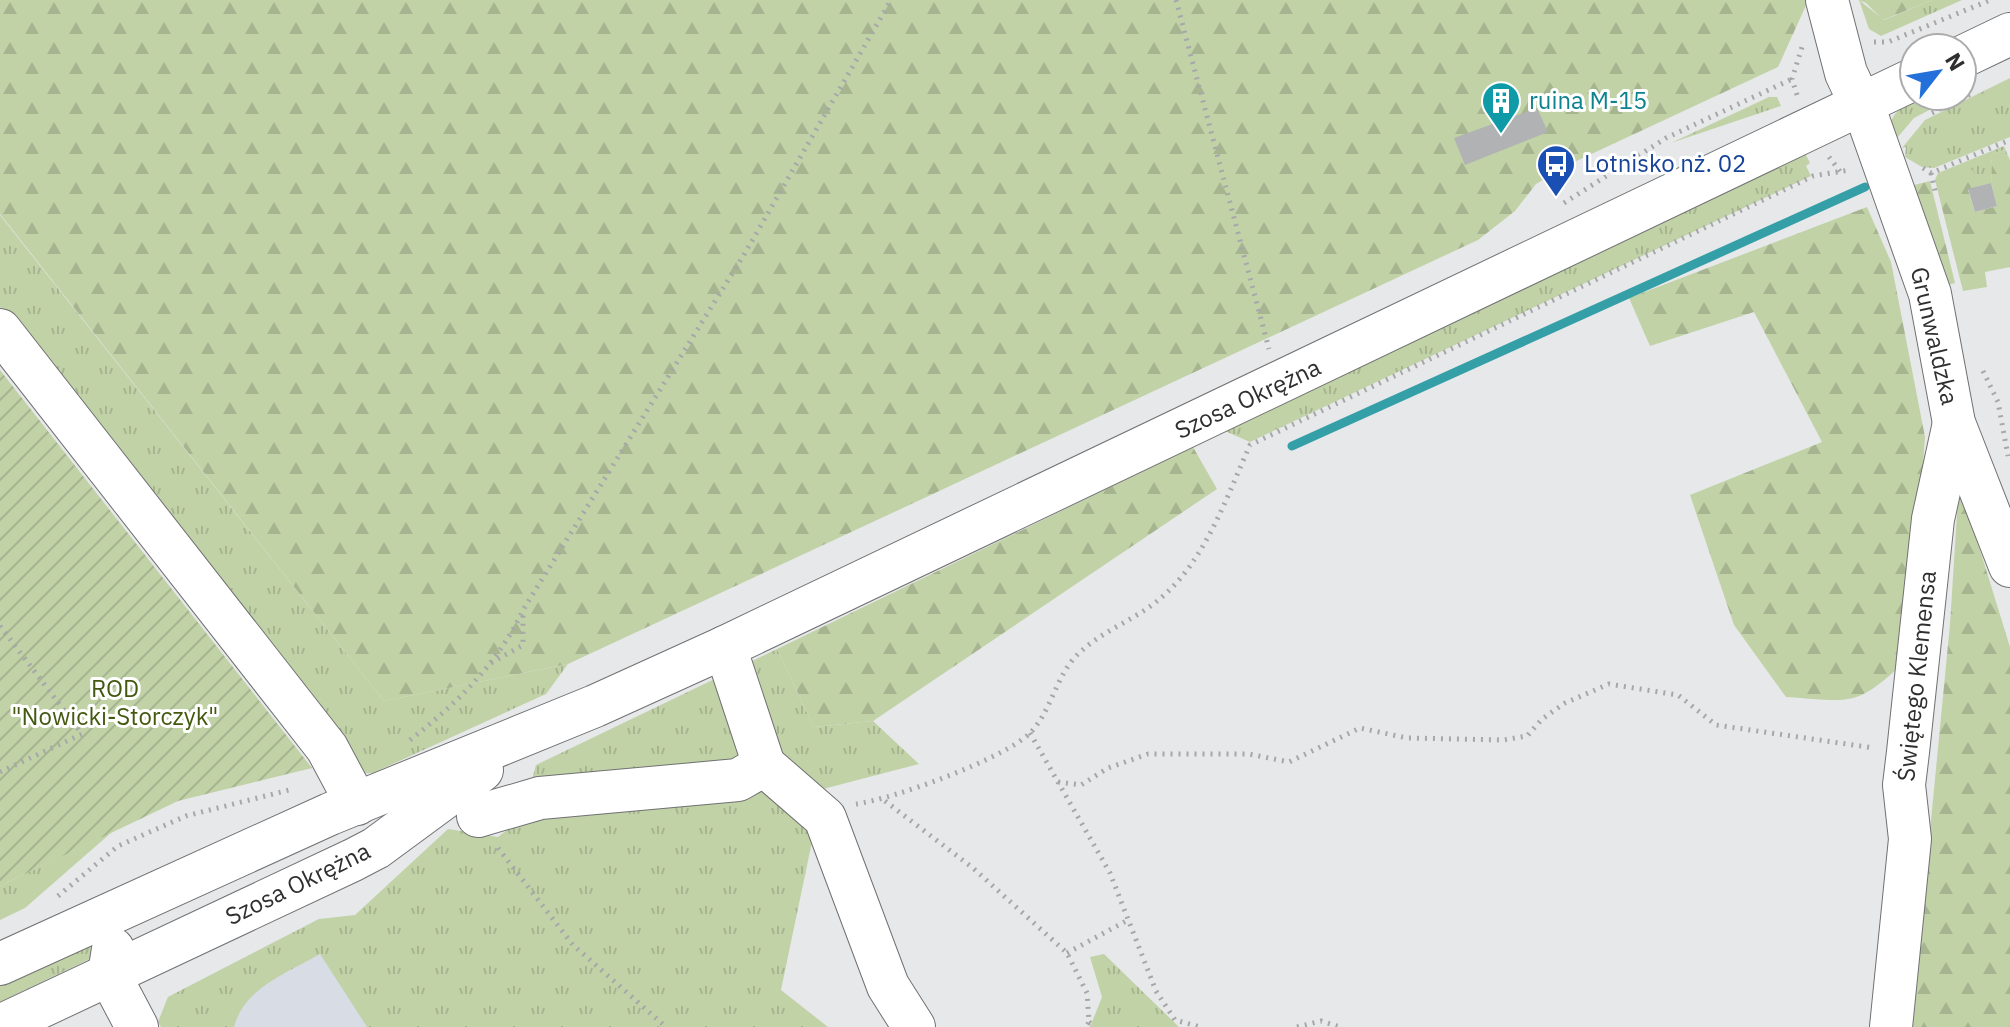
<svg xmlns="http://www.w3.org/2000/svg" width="2010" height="1027" font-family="'IBM Plex Sans',sans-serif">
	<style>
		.built { fill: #d8dce5 }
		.grass { fill: url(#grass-tufts) }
		.forest { fill: url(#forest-firs) }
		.garden { fill: url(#garden-furrows) }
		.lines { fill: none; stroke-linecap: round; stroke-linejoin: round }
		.stream { stroke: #359fa7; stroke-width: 9 }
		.building { fill: #b1b2b4 }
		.minor-casing { stroke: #707173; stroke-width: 44 }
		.path { stroke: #a7a7a9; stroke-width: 5; stroke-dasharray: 2 6; stroke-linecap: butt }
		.minor { stroke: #fff; stroke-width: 42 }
		.labels { text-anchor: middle; stroke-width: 6; stroke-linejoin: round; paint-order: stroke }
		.culture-label { font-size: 24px; fill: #0d838f; stroke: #fff; text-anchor: start }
		.transit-label { font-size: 24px; fill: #164399; stroke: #fff; text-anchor: start }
		.street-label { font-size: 24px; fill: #2f2f30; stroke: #fff }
		.park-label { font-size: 24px; fill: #43590f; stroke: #fff }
	</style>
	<defs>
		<pattern id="grass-tufts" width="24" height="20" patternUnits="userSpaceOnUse" patternTransform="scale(2)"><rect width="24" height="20" fill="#c1d2a7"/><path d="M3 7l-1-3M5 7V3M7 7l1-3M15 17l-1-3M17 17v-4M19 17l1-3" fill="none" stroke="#a6b590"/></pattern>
		<pattern id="forest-firs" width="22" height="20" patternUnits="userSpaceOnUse" patternTransform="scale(2)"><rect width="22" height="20" fill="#c1d2a7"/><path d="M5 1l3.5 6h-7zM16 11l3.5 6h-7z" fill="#a6b590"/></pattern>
		<pattern id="garden-furrows" width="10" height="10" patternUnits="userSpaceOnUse" patternTransform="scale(2)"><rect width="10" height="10" fill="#c1d2a7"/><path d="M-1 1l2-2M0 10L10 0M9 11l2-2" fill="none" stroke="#a6b590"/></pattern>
	</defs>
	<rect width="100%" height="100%" fill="#e7e8ea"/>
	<polygon class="built" points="319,919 640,1027 161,1027 158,1022 168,997"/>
	<g class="grass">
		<polygon points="1859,0 1884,20 1932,0 1962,0 1881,36 1869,29"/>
		<polygon points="2010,78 2010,137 1934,168 1922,167 1905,157 1906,147 1902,148 1925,120"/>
		<path d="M1923,96H1956L1914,118L1891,145C1885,116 1898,107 1923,96Z"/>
		<polygon points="1769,97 1777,97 1781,106 1671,143"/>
		<polygon points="2004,146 2010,160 2004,150 1992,154 1991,183 1978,187 1935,180 1938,173"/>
		<polygon points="1804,151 1810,163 1806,166 1811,176 1250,442 1218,428"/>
		<polygon points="0,215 384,701 568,664 546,694 373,773 357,774 321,717 0,307"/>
		<path d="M777,649L814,727L873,721L919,764L823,789L781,990L828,1027H367L320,954C286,974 245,987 234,1027H161L158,1022L168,997L319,919L355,915L448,829L498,837L521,819L536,765Z"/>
		<polygon points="112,832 25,908 0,920 0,886"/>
		<polygon points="107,934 98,955 0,1002 0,984"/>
		<polygon points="1104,954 1179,1027 1090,1027 1102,997 1090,957"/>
	</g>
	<g class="forest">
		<polygon points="0,0 1808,0 1808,1 1778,67 1570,164 1536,184 1515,211 1478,240 568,664 384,701 0,214"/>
		<polygon points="1858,0 1932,0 1883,20 1866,3"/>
		<polygon points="2004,150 2010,160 2010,267 1985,272 1987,287 1963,291 1935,180 1956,174 1962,183 1973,169 1978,187 1968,190 1975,212 1997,206 1991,183 1992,154"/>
		<polygon points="1930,181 1955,283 1943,286 1914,185"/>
		<path d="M1867,207L1891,262L1925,437L1909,658C1856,707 1856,702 1786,697L1734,625L1690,495L1822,442L1754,312L1650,346L1629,298Z"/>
		<polygon points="1193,447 1217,489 873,721 814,727 777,649"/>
		<polygon points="1959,482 2010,647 2010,1027 1911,1027 1950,624"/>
	</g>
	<polygon class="garden" points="0,370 312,768 178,801 0,886"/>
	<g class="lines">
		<polyline class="stream" points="1292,446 1865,187"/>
	</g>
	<g class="building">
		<polygon points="1537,108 1548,132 1465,165 1454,138"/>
		<polygon points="1991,183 1997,206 1975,212 1968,189"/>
	</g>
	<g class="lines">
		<defs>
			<g id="minor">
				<polyline points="1827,0 1846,73 1869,122 1930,294 1954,423 2010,566"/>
				<polyline points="1962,57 2010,34"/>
				<polyline points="0,330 327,748 357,804"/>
				<polyline points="764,765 825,818 888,986 914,1027"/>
				<polyline points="478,816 540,798 738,780 764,765 725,647"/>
				<polyline points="113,949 109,974 137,1027"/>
				<polyline points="0,964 330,814 595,706 725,647 1914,79"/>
				<polyline points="0,1026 353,860 376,848 482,770"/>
				<polyline points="1891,1027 1910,839 1904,785 1908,752 1933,519 1954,423"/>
			</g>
		</defs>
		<use href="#minor" class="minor-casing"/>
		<g class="path">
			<polyline points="1176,0 1269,349"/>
			<polyline points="1874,42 1888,42 1988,1"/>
			<polyline points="1797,95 1792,79 1802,47"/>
			<polyline points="1932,113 1973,93"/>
			<polyline points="1829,157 1842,174"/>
			<polyline points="1923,168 1931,173 2010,140"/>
			<polyline points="1931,173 1936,195"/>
			<polyline points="1564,203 1666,138 1792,79"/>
			<polyline points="1983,371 1998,402 2008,456"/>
			<polyline points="0,626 82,734 0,772"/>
			<polyline points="491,663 523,645 523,612"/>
			<polyline points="1030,733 1110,873 1156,991 1175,1020 1200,1027"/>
			<path d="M410,740C456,704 498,664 523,610L745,253L891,0"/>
			<polyline points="1058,782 1081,785 1108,768 1148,754 1249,754 1289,762 1360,728 1407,738 1503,740 1527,736 1542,719 1565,703 1609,684 1678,695 1716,725 1874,748"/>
			<polyline points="885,801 973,868 1067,953 1087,993 1089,1022 1086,1027"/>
			<path d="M856,804C893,799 1004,759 1030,733C1051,712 1056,676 1077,655C1102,630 1136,620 1162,597C1206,559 1227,496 1250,445L1813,176L1849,170"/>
			<polyline points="498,848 573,945 666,1027"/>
			<polyline points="58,896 118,846 186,816 293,789"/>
			<polyline points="1067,953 1128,920"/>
			<polyline points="1089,1022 1095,1027"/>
			<polyline points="1297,1027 1321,1021 1340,1027"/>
		</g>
		<use href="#minor" class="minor"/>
	</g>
	<defs>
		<symbol id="building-pin" viewBox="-11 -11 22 30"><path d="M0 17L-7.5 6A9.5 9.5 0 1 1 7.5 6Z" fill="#0f9aa8" stroke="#fff"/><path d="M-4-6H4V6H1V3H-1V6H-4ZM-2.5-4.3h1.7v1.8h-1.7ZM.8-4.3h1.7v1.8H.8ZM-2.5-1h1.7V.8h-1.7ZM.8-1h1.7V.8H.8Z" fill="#fff"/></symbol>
		<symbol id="bus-pin" viewBox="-11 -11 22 30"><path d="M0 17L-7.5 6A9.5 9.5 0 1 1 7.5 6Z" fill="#1a4fb4" stroke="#fff"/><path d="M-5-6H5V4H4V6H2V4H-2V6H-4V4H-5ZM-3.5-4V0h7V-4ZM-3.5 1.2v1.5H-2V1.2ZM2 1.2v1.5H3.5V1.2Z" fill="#fff"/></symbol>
	</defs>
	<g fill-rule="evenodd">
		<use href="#building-pin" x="1479" y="79" width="44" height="60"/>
		<use href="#bus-pin" x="1534" y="142" width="44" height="60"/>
	</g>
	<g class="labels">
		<g class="culture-label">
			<text x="1529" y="109">ruina M-15</text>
		</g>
		<g class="transit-label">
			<text x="1584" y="172">Lotnisko nż. 02</text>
		</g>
		<g class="street-label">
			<text transform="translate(1934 336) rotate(77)" y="8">Grunwaldzka</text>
			<text transform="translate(1248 399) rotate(-25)" y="8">Szosa Okrężna</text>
			<text transform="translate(1917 676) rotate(-84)" y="8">Świętego Klemensa</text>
			<text transform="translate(298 884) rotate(-26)" y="8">Szosa Okrężna</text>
		</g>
		<g class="park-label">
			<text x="115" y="697">ROD<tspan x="115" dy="28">"Nowicki-Storczyk"</tspan></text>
		</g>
	</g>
	<g transform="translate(1938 72) rotate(59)"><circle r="38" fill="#ffffff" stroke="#acacac" stroke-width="2"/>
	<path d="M0-6L14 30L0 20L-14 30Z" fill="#2470db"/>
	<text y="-12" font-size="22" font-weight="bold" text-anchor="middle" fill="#2f2f30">N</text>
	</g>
</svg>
